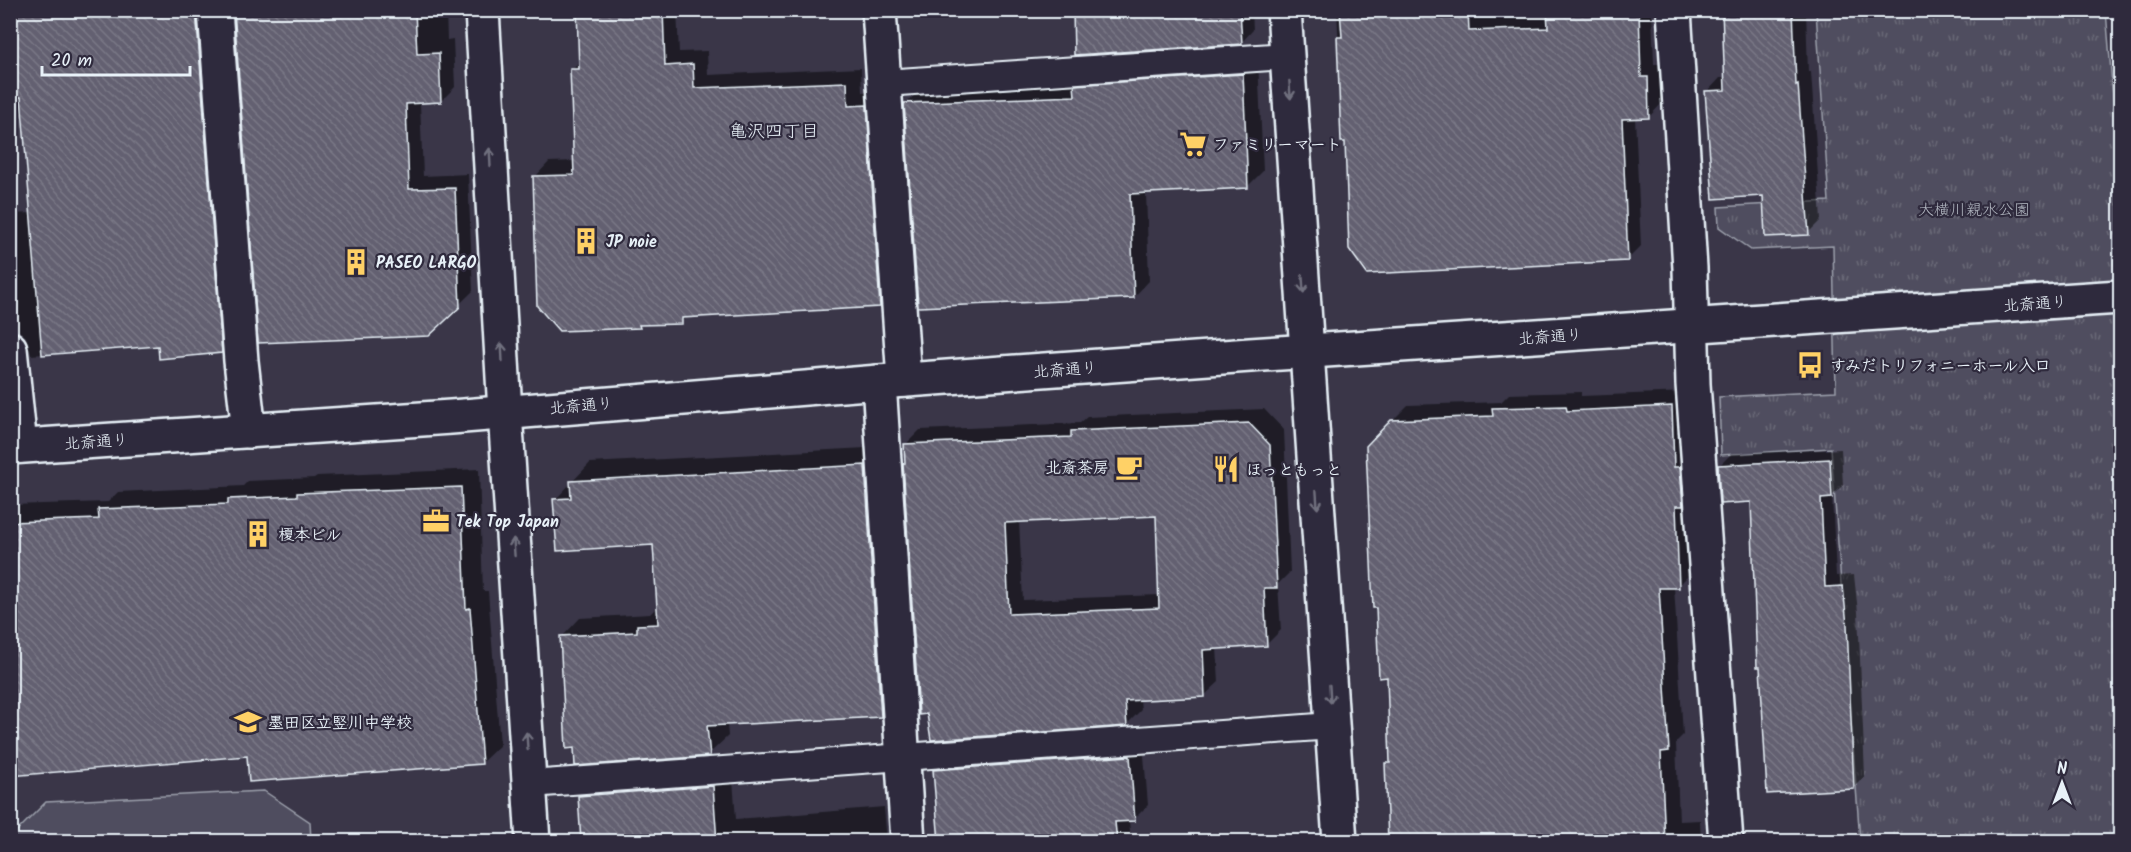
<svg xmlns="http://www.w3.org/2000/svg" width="2131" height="852" font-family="Kalam,'Klee One',sans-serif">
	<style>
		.park { fill: url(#park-tufts); stroke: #9ca0ac; stroke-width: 1.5 }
		.garden { fill: #504e5f; stroke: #9ca0ac; stroke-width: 1.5 }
		.shadow { fill: #0007; fill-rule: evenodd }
		.building { fill: url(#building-back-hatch); stroke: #e8f1f8; stroke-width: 1.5; fill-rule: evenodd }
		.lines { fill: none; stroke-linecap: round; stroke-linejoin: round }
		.service-casing { stroke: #e8f1f8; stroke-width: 30 }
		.minor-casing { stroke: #e8f1f8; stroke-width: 38 }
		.tertiary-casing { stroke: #e8f1f8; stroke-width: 38 }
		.service { stroke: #2f2a3d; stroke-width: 26 }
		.minor { stroke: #2f2a3d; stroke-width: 33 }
		.tertiary { stroke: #2f2a3d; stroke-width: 33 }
		.oneway { stroke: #70707e }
		.labels { text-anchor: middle; stroke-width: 4.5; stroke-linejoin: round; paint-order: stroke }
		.poi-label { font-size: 16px; font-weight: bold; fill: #e8f1f8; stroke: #2f2a3d; text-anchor: start }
		.park-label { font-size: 16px; fill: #b3b8c2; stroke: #2f2a3d }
		.street-label { font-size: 16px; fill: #e8f1f8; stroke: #2f2a3d }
		.neighbourhood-label { font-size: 18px; fill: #e8f1f8; stroke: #2f2a3d }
	</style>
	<defs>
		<pattern id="park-tufts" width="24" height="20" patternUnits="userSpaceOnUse" patternTransform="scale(1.5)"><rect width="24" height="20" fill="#504e5f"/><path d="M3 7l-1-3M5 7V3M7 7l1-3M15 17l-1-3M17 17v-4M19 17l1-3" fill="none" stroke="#696877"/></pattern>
		<pattern id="building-back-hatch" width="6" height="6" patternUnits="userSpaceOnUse" patternTransform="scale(1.5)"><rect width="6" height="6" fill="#636171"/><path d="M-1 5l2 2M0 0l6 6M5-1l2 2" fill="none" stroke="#797886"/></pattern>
	</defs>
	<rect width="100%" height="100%" fill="#3a3648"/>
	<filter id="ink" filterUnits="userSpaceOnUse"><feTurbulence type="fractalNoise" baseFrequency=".0167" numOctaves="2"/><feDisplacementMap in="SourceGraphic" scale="12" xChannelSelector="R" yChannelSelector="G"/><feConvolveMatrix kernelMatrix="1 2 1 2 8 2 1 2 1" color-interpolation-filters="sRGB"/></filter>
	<g filter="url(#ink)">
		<polygon class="park" points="1816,11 2106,11 2120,182 2120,841 1860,841 1831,448 1721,455 1719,397 1836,391 1833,246 1751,250 1719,227 1718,207 1829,201"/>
		<polygon class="garden" points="264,791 310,822 311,841 11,841 11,837 46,802"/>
		<g class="shadow">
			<polygon points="10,10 211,10 235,338 221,352 159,345 31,355 26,337 19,331 10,329 10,214 32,213 23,113 10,115"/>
			<polygon points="235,10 446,10 447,40 453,39 455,87 441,101 420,102 423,176 468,174 473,291 428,335"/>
			<polygon points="579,10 677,10 679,52 707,51 708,75 861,68 862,92 880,91 894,291 880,306 688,316 681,322 642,323 639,327 535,177 549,162 575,161 572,70 580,62"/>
			<polygon points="1074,10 1252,10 1253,30 1241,43"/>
			<polygon points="1337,10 1652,10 1654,64 1661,64 1662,103 1649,117 1635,117 1641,246 1628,259 1368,273 1347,140 1343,141"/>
			<polygon points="1724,10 1806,10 1808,72 1811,72 1821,220 1808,233 1764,194 1707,92 1720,78 1726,78"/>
			<polygon points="2119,10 2120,10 2120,46"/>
			<polygon points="1258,59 1263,171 1247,187 1146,192 1149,281 1134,297 906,104 921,88"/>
			<polygon points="1581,392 1581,396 1686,392 1693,571 1678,586 1674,586 1683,735 1676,742 1679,821 1700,820 1701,842 1391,842 1387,763 1392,758 1392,421 1408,405 1501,402 1509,394"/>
			<path d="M1264,409L1284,430L1290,572L1278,584L1281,630L1266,645L1217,647L1219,682L1204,696L1140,699L1141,710L1127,724L932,738L904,463L907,461L906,444L920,430L1080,423L1087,417ZM1157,515L1160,595L1023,600L1019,521Z"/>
			<polygon points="884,447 899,697 881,715 727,724 728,736 709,754 562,637 580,618 650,614 657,607 655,544 555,500 590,463"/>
			<polygon points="1841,449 1843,485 1832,496 1836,576 1854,575 1858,612 1865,776 1853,788 1752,501 1719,466 1731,454"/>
			<polygon points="479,469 483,591 488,591 500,745 481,763 249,755 14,774 15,783 10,788 10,505 108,502 118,492 243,486 248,481 314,478 317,476"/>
			<polygon points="1143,743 1148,805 1134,819 1129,820 1131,842 966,842 935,770 948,757"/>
			<polygon points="732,767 736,819 884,807 887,842 583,842 579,796 599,776"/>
		</g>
		<g class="building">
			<polygon points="16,10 196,10 222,353 159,359 158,346 42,355 21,97 17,97"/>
			<polygon points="234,10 415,10 417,54 439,53 441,102 406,104 409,189 455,188 460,307 429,336 258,343"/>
			<polygon points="577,10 663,10 665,66 693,64 694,88 847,82 848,106 867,105 880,307 682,318 682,324 639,325 640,328 559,331 537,306 533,176 574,175 570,69 579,69"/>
			<polygon points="1073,10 1240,10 1242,44 1074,55"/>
			<polygon points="1340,10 1468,10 1469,31 1548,28 1547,10 1639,10 1641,77 1648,77 1649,118 1622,119 1628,261 1367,274 1349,249 1345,142 1341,142 1337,37 1342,37"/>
			<polygon points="1722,10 1793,10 1796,85 1798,84 1809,235 1765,237 1763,196 1713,199 1705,91 1725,90"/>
			<polygon points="1243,74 1248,188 1130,194 1134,298 919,307 918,306 904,103 1075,96 1074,85"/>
			<polygon points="1566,406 1567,411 1672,406 1674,467 1680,467 1683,506 1676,506 1679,588 1659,588 1669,751 1661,752 1665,842 1388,842 1385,763 1390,763 1387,677 1379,678 1376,608 1373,608 1366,446 1391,420 1493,416 1492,408"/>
			<path d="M1249,423L1270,445L1277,588H1264L1267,646L1203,650L1205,697L1125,701L1127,726L931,740L927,714L919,715L903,463H905L904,444L1071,437V431ZM1156,516L1159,608L1009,614L1005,523Z"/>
			<polygon points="1830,459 1832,498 1821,499 1825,587 1843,586 1847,625 1854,789 1767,794 1760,667 1757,667 1751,502 1720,504 1718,465"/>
			<polygon points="865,465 881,717 707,726 710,756 575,766 574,748 566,749 560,636 637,632 637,625 658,624 653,545 557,551 553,499 571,498 570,481"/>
			<polygon points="461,487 466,609 470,608 482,764 249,782 247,756 10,776 10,522 99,519 98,509 228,504 228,499 297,496 297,493"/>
			<polygon points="1130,756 1135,821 1115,822 1117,842 939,842 933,770"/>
			<polygon points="713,786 717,842 581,842 578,796"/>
		</g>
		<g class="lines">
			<defs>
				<g id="service">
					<polyline points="884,83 1287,56"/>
					<polyline points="530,784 1332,726"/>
				</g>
				<g id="minor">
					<polyline points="215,10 241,361 249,431"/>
					<polyline points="482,10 505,412 533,842"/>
					<polyline points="879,10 904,380"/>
					<polyline points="1284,10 1340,842"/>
					<polyline points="1674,10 1690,268 1693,384 1726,842"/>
					<polyline points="10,349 20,446"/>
					<polyline points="879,382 908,842"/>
				</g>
				<polyline id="tertiary" points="10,447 451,417 879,382 1250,355 2120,297"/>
			</defs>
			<use href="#service" class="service-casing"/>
			<use href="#minor" class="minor-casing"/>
			<use href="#tertiary" class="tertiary-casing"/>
			<use href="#service" class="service"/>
			<use href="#minor" class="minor"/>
			<use href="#tertiary" class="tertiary"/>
		</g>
		<defs><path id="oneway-shaft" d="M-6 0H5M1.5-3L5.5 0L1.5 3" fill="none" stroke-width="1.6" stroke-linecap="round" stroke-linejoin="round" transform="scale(1.5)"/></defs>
		<g class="oneway">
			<use href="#oneway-shaft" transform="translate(1290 90) rotate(86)"/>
			<use href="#oneway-shaft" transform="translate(490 157) rotate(-93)"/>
			<use href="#oneway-shaft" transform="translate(1303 284) rotate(86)"/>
			<use href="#oneway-shaft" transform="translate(502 352) rotate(-93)"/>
			<use href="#oneway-shaft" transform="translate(1317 500) rotate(86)"/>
			<use href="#oneway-shaft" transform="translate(514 547) rotate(-94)"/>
			<use href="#oneway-shaft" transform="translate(1330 694) rotate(86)"/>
			<use href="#oneway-shaft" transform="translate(527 741) rotate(-94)"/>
		</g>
	</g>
	<defs>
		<symbol id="supermarket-bare" viewBox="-9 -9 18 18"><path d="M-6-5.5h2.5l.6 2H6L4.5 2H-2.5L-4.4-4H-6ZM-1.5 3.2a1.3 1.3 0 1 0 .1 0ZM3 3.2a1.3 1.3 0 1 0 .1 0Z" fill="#ffd166" stroke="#2f2a3d" stroke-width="2.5" paint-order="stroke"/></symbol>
		<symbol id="building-bare" viewBox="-9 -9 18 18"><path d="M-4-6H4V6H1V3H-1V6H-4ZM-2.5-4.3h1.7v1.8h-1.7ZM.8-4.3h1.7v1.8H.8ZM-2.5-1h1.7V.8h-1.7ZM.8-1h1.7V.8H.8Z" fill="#ffd166" stroke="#2f2a3d" stroke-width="2.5" paint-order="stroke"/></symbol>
		<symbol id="bus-bare" viewBox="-9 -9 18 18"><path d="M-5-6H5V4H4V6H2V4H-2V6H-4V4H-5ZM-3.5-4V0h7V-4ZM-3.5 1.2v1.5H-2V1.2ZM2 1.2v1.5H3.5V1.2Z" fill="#ffd166" stroke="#2f2a3d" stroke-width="2.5" paint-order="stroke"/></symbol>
		<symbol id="cafe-bare" viewBox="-9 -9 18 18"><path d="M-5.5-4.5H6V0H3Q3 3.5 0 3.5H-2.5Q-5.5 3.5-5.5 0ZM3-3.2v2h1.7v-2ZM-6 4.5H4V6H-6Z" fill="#ffd166" stroke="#2f2a3d" stroke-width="2.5" paint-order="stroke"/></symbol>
		<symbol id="restaurant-bare" viewBox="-9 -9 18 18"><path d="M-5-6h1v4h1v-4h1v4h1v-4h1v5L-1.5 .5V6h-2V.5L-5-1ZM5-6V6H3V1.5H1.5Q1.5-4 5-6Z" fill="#ffd166" stroke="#2f2a3d" stroke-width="2.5" paint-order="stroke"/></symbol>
		<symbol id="office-bare" viewBox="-9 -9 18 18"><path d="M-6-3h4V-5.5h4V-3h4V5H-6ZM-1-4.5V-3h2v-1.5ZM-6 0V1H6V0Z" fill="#ffd166" stroke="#2f2a3d" stroke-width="2.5" paint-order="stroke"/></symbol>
		<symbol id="school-bare" viewBox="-9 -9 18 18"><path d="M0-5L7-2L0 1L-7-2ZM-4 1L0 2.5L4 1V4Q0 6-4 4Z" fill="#ffd166" stroke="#2f2a3d" stroke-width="2.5" paint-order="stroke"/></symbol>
	</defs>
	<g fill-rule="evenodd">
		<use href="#supermarket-bare" x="1174" y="125" width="38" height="38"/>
		<use href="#building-bare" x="567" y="222" width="38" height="38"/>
		<use href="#building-bare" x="337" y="243" width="38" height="38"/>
		<use href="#bus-bare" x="1791" y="346" width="38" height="38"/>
		<use href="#cafe-bare" x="1110" y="448" width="38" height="38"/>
		<use href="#restaurant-bare" x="1207" y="450" width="38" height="38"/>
		<use href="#office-bare" x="417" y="502" width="38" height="38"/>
		<use href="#building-bare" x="239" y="515" width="38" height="38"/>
		<use href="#school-bare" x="229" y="703" width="38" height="38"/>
	</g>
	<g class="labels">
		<g class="poi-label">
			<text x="1213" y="150">ファミリーマート</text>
			<text x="606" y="247">JP noie</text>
			<text x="376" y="268">PASEO LARGO</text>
			<text x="1830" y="371">すみだトリフォニーホール入口</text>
			<text x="1109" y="473" text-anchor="end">北斎茶房</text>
			<text x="1246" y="475">ほっともっと</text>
			<text x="456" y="527">Tek Top Japan</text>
			<text x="278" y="540">榎本ビル</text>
			<text x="268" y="728">墨田区立竪川中学校</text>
		</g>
		<g class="park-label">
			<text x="1974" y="215">大横川親水公園</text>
		</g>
		<g class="street-label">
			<text transform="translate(2035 303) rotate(-4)" y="6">北斎通り</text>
			<text transform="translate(1550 336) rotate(-4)" y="6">北斎通り</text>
			<text transform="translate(1065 369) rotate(-4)" y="6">北斎通り</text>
			<text transform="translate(581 405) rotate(-5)" y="6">北斎通り</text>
			<text transform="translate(96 441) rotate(-4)" y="6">北斎通り</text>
		</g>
		<g class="neighbourhood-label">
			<text x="774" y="137">亀沢四丁目</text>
		</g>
	</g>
	<rect width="2131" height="852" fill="none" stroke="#2f2a3d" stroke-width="36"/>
	<rect x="18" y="18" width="2095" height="816" fill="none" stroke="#e8f1f8" stroke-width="2" filter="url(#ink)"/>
	<g transform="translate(2062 783)" stroke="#2f2a3d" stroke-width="4.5" paint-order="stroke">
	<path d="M0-4.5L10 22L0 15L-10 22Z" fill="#e8f1f8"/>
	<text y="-9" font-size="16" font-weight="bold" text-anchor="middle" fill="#e8f1f8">N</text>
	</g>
	<path d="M42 66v9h148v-9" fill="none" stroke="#e8f1f8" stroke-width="3"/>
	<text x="51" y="66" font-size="18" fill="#e8f1f8" stroke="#2f2a3d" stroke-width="4.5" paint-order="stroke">20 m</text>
</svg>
